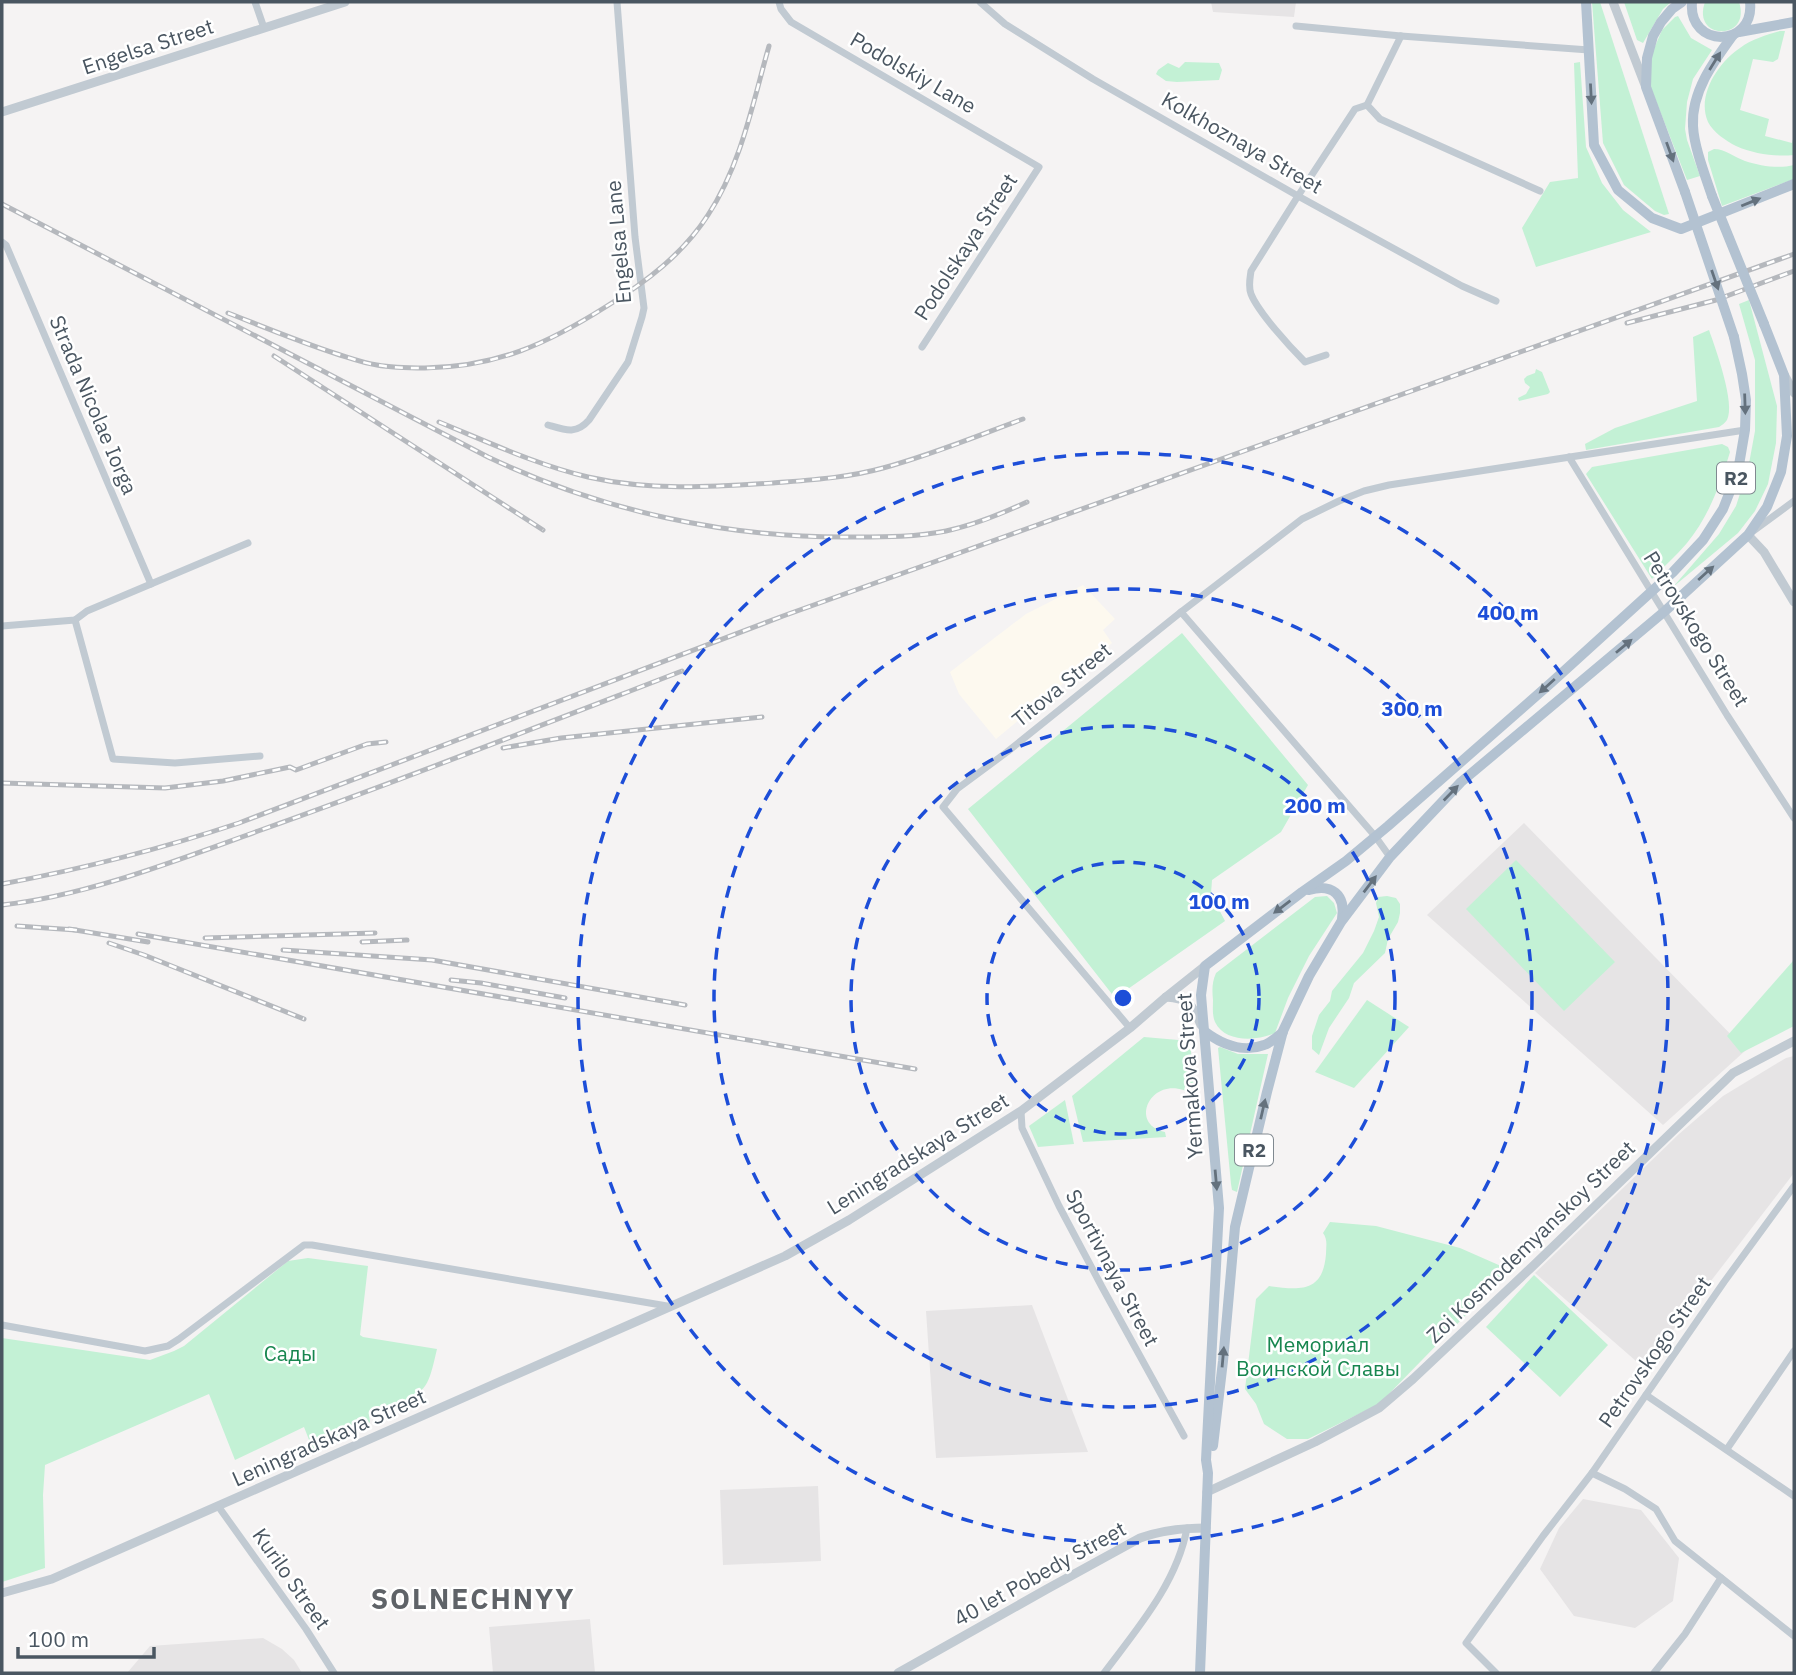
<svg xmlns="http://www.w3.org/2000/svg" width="1796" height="1675" font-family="'IBM Plex Sans',sans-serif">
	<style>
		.commercial { fill: #fdf9ef }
		.education { fill: #e6e4e5 }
		.green { fill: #c3f1d5 }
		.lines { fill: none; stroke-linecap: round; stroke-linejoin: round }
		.minor { stroke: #c1cad2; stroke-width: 7 }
		.tertiary { stroke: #c1cad2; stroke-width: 9 }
		.primary { stroke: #b3c2d1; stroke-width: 10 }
		.rail-casing { stroke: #b5b8bd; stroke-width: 5 }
		.rail { stroke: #fff; stroke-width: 2.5; stroke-dasharray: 8; stroke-linecap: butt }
		.primary-bridge { stroke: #b3c2d1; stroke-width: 10 }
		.oneway { fill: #64717d }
		.ring { fill: none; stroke: #1d4ed8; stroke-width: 3.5; stroke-dasharray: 12 9 }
		.labels { text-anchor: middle; stroke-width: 5; stroke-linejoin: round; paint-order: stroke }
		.shield { fill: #fff; stroke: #808990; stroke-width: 2 }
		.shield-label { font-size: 19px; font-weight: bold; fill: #4a5661 }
		.street-label { font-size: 21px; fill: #4a5661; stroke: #fff }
		.park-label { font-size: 21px; fill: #17864f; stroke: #fff }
		.district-label { font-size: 28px; font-weight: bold; letter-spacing: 2px; fill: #5f6368; stroke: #fff }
		.centre { fill: #1d4ed8; stroke: #fff; stroke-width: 3.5 }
		.ring-label { font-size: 21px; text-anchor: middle; font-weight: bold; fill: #1d4ed8; stroke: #fff; stroke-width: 5; stroke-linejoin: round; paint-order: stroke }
	</style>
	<rect width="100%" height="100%" fill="#f5f3f3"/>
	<polygon class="commercial" points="1083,585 1115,619 1103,630 1112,643 996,739 959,694 950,672 1026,614"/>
	<g class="education">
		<polygon points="1211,2 1296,2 1294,17 1213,12"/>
		<polygon points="1524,823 1746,1050 1663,1125 1427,915"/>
		<polygon points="1794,1056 1794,1173 1644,1368 1535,1273 1679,1134 1723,1096 1786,1058"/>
		<polygon points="1032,1305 1088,1452 936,1458 926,1311"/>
		<polygon points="818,1486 821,1561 723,1565 720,1490"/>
		<polygon points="1583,1499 1641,1510 1679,1558 1673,1601 1635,1628 1574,1616 1540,1569 1559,1528"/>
		<polygon points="590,1619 595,1673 493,1673 489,1627"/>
		<polygon points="263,1638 282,1649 294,1660 302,1673 127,1673 150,1646"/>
	</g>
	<g class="green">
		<polygon points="1592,2 1600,2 1669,214 1664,215 1655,211 1624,185 1603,143"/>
		<polygon points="1624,2 1671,2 1663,9 1643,43 1637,40"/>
		<path d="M1705,2H1739C1752,41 1691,41 1705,2Z"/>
		<polygon points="1678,16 1691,38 1712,50 1693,79 1687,102 1685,129 1687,140 1700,176 1687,180 1651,88 1650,58 1662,30 1675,17"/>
		<path d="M1780,31H1785L1778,59L1773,62L1753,59L1740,110L1769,119L1765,136L1792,143L1794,135V155C1775,157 1754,154 1736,146C1726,141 1713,132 1708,122C1696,95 1719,62 1740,48C1752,39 1766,35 1780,31Z"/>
		<polygon points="1185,62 1219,63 1222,70 1219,80 1177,82 1166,81 1156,74 1158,70 1168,63 1179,68"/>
		<polygon points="1580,62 1586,147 1602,183 1623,210 1651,232 1536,267 1522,228 1550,182 1578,178 1574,63"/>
		<path d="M1714,149C1725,149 1734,157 1745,161C1760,166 1779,169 1794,165V179L1722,206L1708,160V152Z"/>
		<polygon points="1749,300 1777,406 1776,443 1768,484 1755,511 1738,533 1673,587 1719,534 1736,506 1748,469 1755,431 1755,360 1739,304"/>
		<path d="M1709,330C1715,347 1736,404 1727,420C1725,423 1722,425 1719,427L1586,450L1585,444L1615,428L1697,401L1693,337Z"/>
		<polygon points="1536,369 1542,372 1550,392 1548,394 1519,401 1518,398 1526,394 1530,387 1525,383 1524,379 1527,376 1535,373"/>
		<path d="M1722,444L1728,447L1730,452C1720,485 1709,516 1687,543C1676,556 1663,567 1652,579L1586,474L1592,467Z"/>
		<polygon points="1182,633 1308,785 1281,832 1212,880 1211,894 1225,921 1115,998 968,809"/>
		<polygon points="1516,860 1615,962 1564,1011 1466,909"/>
		<path d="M1327,896L1334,903L1337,913L1309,956L1288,998L1275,1033C1257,1041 1225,1043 1215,1022C1212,1015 1213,1007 1213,1000C1212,990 1212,982 1216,973L1315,897Z"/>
		<polygon points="1387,896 1396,898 1400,904 1400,913 1398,922 1388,939 1385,953 1354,983 1349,998 1329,1028 1319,1055 1312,1049 1312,1036 1319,1015 1330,1001 1332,991 1363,953 1374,931 1379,917 1376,903 1378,897"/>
		<polygon points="1793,961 1794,964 1794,1026 1741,1053 1727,1036"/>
		<polygon points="1367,1000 1409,1027 1354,1088 1315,1072"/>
		<path d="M1144,1037L1190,1041L1195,1096C1155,1068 1125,1123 1165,1132L1166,1137L1083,1142L1072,1096Z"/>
		<polygon points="1220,1047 1238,1054 1268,1054 1237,1192 1232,1190 1231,1184 1218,1048"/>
		<polygon points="1065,1100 1074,1144 1038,1147 1029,1126"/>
		<path d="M1330,1222L1376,1226L1460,1248L1510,1270L1379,1404L1308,1439H1287L1264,1424L1256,1404L1245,1389L1256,1299L1269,1286C1300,1290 1323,1293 1326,1254C1326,1246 1328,1240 1323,1233Z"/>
		<path d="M308,1258L368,1266L360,1335L363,1337L437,1349C428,1387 429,1389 394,1408L392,1405L369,1415L370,1422L364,1428L313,1450L304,1427L235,1460L209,1394L45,1465L43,1495L45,1568L2,1582V1338L150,1360L174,1351L184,1346L288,1261Z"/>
		<polygon points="1534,1275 1608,1345 1560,1397 1486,1327"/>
	</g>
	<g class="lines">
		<g class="minor">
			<polyline points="255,2 264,28"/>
			<polyline points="779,2 781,9 791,22 1039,167 922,347"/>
			<polyline points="980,2 1005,24 1093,79 1298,196 1462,286 1496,301"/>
			<polyline points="1296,26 1401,36 1589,50"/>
			<polyline points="1367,105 1380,119 1540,191"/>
			<polyline points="2,242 6,245 151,584"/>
			<path d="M1326,355L1305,362C1290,347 1258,312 1251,294C1248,286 1250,279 1251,271L1298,196L1355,109L1367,105L1401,36"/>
			<path d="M548,425C565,430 576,435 589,420L628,362L642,317L644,308L635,237L617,2"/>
			<polyline points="1569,457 1727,715 1794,818"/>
			<polyline points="1752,532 1794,501"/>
			<polyline points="1181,612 1302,519 1339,501 1364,491 1389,485 1745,430"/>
			<polyline points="75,620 113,759 175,763 260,756"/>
			<polyline points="2,626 75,620 87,611 248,543"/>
			<polyline points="1130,1028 943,807 957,789 1007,752 1181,612 1375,836 1390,857"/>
			<polyline points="1021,1111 1022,1128 1059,1206 1102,1287 1184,1436"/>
			<polyline points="2,1325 145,1351 168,1346 179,1339 304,1245 312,1245 667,1306"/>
			<polyline points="1646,1395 1794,1496"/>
			<polyline points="1727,1449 1794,1351"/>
			<polyline points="1592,1473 1625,1489 1656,1509 1675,1541 1794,1636"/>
			<polyline points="218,1506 306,1629 334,1673"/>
			<path d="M1104,1673C1137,1629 1177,1583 1187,1528"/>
			<polyline points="1496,1673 1466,1643 1543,1536 1592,1473 1724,1282 1794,1186"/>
			<polyline points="1654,1673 1685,1634 1721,1578"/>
		</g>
		<g class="tertiary">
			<polyline points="1613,2 1645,85"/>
			<polyline points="2,112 345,2"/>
			<polyline points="1785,376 1794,393"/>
			<polyline points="1748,535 1764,552 1794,602"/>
			<path d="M1166,997C1190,999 1192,1004 1201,1025"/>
			<polyline points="1207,1492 1315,1442 1379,1408 1413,1379 1534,1265 1733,1073 1794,1041"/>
			<polyline points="2,1593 52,1579 785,1256 849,1220 1021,1111 1130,1028 1166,997 1205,966"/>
			<path d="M898,1673L1047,1589L1140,1538C1162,1530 1183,1528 1206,1528"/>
		</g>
		<g class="primary">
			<polyline points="1586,2 1594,145 1618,190 1652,218 1681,229 1794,184"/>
			<polyline points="1682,2 1672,9 1661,22 1653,36 1647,58 1646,87 1685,192"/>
			<path d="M1692,2C1688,49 1755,48 1750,2"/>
			<polyline points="1739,32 1794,22"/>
			<path d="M1712,196C1705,175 1694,147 1693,126C1691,92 1714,61 1733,35"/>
			<path d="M1309,890C1332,883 1346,895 1342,919"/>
			<path d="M1204,1031C1221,1044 1243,1053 1264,1045C1271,1043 1278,1036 1283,1032"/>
			<polyline points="1213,1446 1223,1361 1235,1227 1267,1092 1283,1031 1309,976 1341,922 1390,857 1461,782 1665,611 1748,535 1767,507 1781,472 1787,436 1784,375 1764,324"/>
			<polyline points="1200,1673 1208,1473 1206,1460 1219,1208 1201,995 1205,966 1302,892 1346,861 1388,826 1552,682 1673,572 1703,540 1723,509 1738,471 1745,430 1746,400 1742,374 1734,337"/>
		</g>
		<defs>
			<g id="rail">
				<path d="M2,204L488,457C602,511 729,539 856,537C885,537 917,537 946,531C974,525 1001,514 1027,502"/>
				<path d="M228,313C264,327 300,342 337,354C350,358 363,363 377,365C393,368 409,368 425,368C497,367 547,344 607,306C646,282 683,254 708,215C741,165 753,102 769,46"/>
				<polyline points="1627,323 1716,300 1794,271"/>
				<polyline points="274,356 543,530"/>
				<path d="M439,422C488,442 537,465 588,477C650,491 710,487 773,483C810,480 847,478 883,468C931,455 977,436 1023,419"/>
				<polyline points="503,748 561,738 762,717"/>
				<polyline points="2,783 165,788 223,781 290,767 296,770 367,744 386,742"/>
				<path d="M2,884C82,869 161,849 239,823L783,616L1794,254"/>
				<path d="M2,905C87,896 180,859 261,830C402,780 542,725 682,671"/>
				<polyline points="17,926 76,930"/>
				<polyline points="69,929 148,942"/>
				<polyline points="138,934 915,1069"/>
				<polyline points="205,938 375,933"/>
				<polyline points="362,942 407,940"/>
				<polyline points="109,943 144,955 304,1019"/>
				<polyline points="283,950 432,960 685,1005"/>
				<polyline points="451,980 481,983 565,998"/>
			</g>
		</defs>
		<use href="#rail" class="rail-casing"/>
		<use href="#rail" class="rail"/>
		<g class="primary-bridge">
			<polyline points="1685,192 1734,337"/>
			<polyline points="1712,196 1764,324"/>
		</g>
	</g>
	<defs><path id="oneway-solid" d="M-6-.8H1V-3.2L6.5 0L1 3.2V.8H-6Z" transform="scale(1.75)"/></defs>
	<g class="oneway">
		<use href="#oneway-solid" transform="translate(1715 61) rotate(-58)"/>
		<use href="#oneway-solid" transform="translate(1591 94) rotate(87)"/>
		<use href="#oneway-solid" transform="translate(1670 152) rotate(70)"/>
		<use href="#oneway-solid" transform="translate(1751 202) rotate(-22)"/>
		<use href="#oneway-solid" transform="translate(1715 280) rotate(71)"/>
		<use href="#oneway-solid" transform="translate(1745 404) rotate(88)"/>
		<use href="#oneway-solid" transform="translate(1706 573) rotate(-42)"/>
		<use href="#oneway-solid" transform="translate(1624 646) rotate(-40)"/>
		<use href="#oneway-solid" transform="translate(1547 686) rotate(138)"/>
		<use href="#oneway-solid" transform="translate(1451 793) rotate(-46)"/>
		<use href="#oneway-solid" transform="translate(1370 884) rotate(-53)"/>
		<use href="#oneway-solid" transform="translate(1282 907) rotate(143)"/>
		<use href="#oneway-solid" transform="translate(1263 1109) rotate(-77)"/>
		<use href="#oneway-solid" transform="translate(1216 1180) rotate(85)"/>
		<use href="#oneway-solid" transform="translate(1223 1357) rotate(-85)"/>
	</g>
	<g class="ring">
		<circle cx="1123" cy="998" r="136"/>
		<circle cx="1123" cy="998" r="272"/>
		<circle cx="1123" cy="998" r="409"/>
		<circle cx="1123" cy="998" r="545"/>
	</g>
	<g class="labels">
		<g class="shield">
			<rect x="1717" y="462.5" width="38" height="31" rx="5"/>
			<rect x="1235" y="1134.5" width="38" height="31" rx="5"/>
		</g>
		<g class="shield-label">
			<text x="1736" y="485">R2</text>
			<text x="1254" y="1157">R2</text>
		</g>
		<g class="street-label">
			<text transform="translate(148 47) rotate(-18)" y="7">Engelsa Street</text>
			<text transform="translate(913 73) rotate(30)" y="7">Podolskiy Lane</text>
			<text transform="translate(1242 143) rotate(30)" y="7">Kolkhoznaya Street</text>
			<text transform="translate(619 242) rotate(-95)" y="7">Engelsa Lane</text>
			<text transform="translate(966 247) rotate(-57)" y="7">Podolskaya Street</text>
			<text transform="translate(93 405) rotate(67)" y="7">Strada Nicolae Iorga</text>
			<text transform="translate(1696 629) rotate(58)" y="7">Petrovskogo Street</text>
			<text transform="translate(1062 685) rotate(-39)" y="7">Titova Street</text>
			<text transform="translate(1190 1076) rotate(-94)" y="7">Yermakova Street</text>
			<text transform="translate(918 1154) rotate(-32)" y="7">Leningradskaya Street</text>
			<text transform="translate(1531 1242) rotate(-44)" y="7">Zoi Kosmodemyanskoy Street</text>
			<text transform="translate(1112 1268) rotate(62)" y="7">Sportivnaya Street</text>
			<text transform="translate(1655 1352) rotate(-55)" y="7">Petrovskogo Street</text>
			<text transform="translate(329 1438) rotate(-24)" y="7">Leningradskaya Street</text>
			<text transform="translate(1040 1574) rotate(-29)" y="7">40 let Pobedy Street</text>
			<text transform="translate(291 1579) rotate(55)" y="7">Kurilo Street</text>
		</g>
		<g class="park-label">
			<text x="1318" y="1352">Мемориал<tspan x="1318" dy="24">Воинской Славы</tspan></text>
			<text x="290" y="1361">Сады</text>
		</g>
		<g class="district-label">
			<text x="473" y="1609">SOLNECHNYY</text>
		</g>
	</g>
	<circle cx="1123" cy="998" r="10" class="centre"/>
	<g class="ring-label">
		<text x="1508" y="620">400 m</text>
		<text x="1412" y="716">300 m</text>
		<text x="1315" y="813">200 m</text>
		<text x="1219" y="909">100 m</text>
	</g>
	<rect width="1796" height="1675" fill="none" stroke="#4a5661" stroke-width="7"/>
	<path d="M18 1647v10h136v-10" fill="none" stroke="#4a5661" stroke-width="3.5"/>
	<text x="28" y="1647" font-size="21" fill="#4a5661" stroke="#ffffff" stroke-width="5" paint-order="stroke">100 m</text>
</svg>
